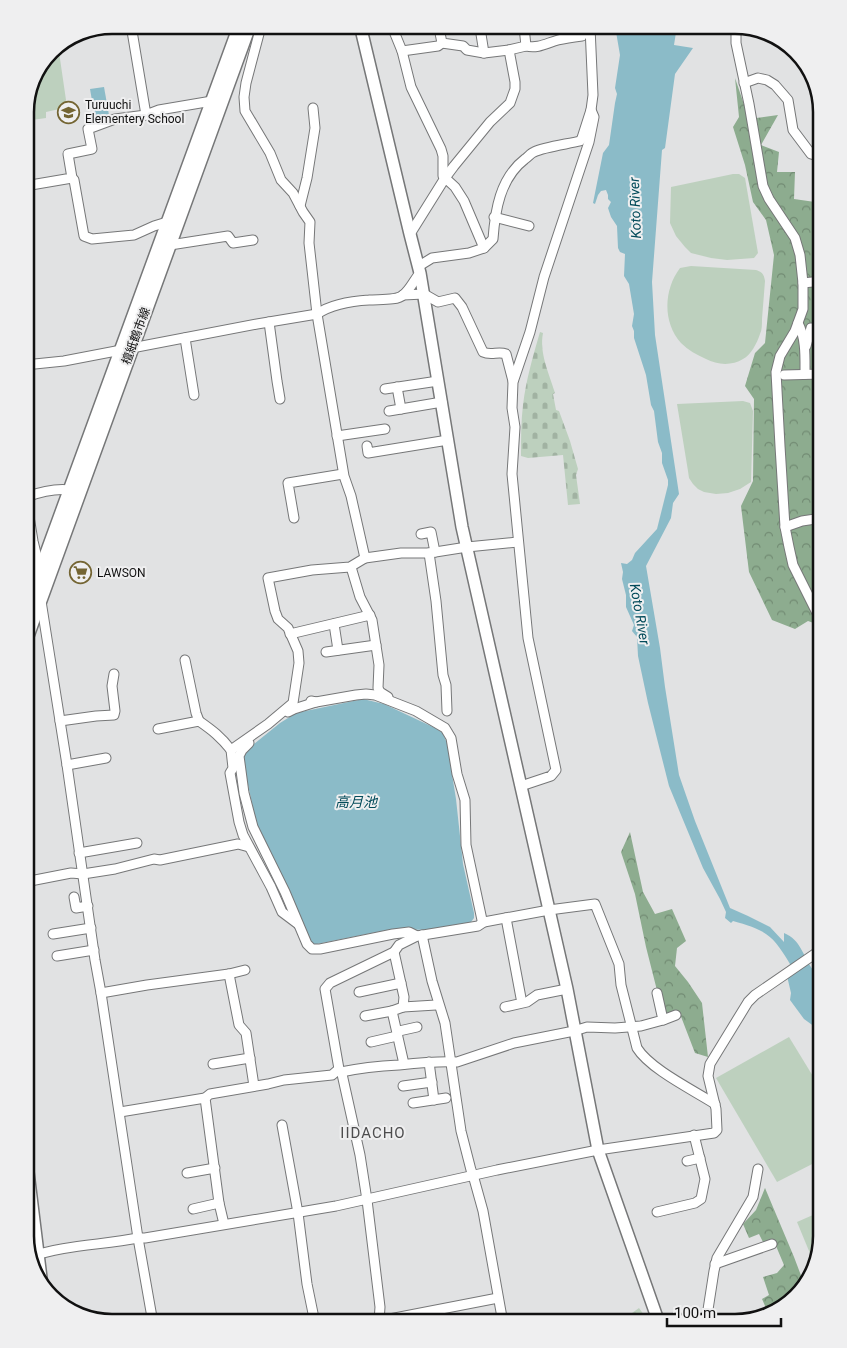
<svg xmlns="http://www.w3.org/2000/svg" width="847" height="1348" font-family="Roboto,'Noto Sans JP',sans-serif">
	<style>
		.grass { fill: #bdd0be }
		.forest { fill: url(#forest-crowns) }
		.cemetery { fill: url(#cemetery-stones) }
		.water { fill: #8bbbc8 }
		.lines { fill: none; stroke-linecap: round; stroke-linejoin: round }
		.minor-casing { stroke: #767778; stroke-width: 11 }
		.tertiary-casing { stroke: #767778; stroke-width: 14 }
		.secondary-casing { stroke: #767778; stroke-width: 15 }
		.minor { stroke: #fff; stroke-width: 9 }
		.tertiary { stroke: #fff; stroke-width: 11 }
		.secondary { stroke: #fff; stroke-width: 12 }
		.labels { text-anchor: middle; stroke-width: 4; stroke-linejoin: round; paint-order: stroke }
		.poi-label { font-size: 12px; fill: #111; stroke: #efeff0; text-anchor: start }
		.street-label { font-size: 12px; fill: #111; stroke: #efeff0 }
		.water-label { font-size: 14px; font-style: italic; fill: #034b5a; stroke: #efeff0 }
		.quarter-label { font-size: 15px; letter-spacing: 1px; fill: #4d4d4e; stroke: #efeff0 }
		.rim { fill: none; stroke: #111; stroke-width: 2.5 }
	</style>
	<defs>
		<pattern id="forest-crowns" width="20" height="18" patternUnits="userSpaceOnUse" patternTransform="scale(1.25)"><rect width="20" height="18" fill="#8dac8f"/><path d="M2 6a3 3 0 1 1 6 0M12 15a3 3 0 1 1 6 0" fill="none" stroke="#728b73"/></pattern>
		<pattern id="cemetery-stones" width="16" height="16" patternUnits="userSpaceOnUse" patternTransform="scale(1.25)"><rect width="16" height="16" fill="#bdd0be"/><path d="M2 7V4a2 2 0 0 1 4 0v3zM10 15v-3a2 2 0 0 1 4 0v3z" fill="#a1b2a2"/></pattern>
	</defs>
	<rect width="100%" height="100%" fill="#e1e2e3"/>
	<g class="grass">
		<polygon points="55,47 56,52 59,52 66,100 64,108 46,112 46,118 25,121 25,106 51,50"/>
		<polygon points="733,174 739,174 745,178 758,253 754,258 727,260 711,258 691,253 685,247 676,236 670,223 671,187"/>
		<path d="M691,266L756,270C762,272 764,274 765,281C764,294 763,306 762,319C762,324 762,330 760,334C757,343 751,355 743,359C732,366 717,365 706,359C697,355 688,350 681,343C662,322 664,289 680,268Z"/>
		<polygon points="743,401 750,403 753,411 751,482 740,489 728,493 716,494 704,492 698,489 693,484 689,478 688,471 677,404"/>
		<polygon points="789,1037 822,1091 822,1159 777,1182 716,1078"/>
		<polygon points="822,1211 822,1237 814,1263 797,1222"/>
	</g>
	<g class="forest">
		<polygon points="735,78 749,119 778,115 761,145 779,152 777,172 795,172 794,199 822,203 822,626 808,621 795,629 772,620 749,572 741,506 753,481 754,399 745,386 755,353 765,343 774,255 766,220 753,202 745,165 733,127 739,117"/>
		<polygon points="630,832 643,892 655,914 672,909 686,941 677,948 675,966 688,982 702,1003 708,1057 695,1053 680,1014 664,1018 646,947 635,894 621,852"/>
		<polygon points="765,1188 794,1257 805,1286 774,1314 769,1315 762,1299 769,1295 763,1277 777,1273 784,1265 776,1246 764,1244 759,1234 749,1238 743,1224 756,1210"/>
	</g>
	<g class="cemetery">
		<path d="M540,332L543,333C539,353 549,373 555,393L553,394L556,410L559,411L570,441L578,469L576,475L580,504L568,505L563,455L528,458L521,456C521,439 521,421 523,405C526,380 533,356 540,332Z"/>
		<polygon points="639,1308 644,1315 649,1323 623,1323 632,1313"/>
	</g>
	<g class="water">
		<path d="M615,26H677L674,45L693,48L675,74L665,148L662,150L652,282L655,335L679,494L673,503L671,518L646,566L660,648L665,687L679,775L695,821L730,908L748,916L770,927L784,942V933C801,940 803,956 813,970C816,973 819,975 822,978V1037L815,1027L804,1019L790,1000L791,993L787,976L790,964C773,935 766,930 733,921L731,923L725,918L726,912L720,899L703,868L669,786L648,703L638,656L637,637L632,631L634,625L626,607V595L622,579L623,572L621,563L627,564L632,560L635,553L657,529L668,485V480L662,463V453L658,442L654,411L651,405L646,375L634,338V331L632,326L634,314L629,284L624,276L625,254L620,252L618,248L617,226L611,217L608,208L611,202L608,199V195L606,190L601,191L598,195L595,204L593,203L603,153L609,145L615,103L617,94L615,88L620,55Z"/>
		<polygon points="104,87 109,115 95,118 90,89"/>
		<polygon points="363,699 384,704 433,727 442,732 447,743 456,799 463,864 474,913 474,918 471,922 466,925 428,930 392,929 312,945 257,826 243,762 244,752 280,723 296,713"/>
	</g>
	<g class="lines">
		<defs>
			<g id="minor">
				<polyline points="736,25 736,43 749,104 763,186 769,199 795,238 800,255 803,283 803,309 795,331 780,356 776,372 780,446 785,527 789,547 793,565 819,617 822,626"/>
				<polyline points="439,28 442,43 463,46 467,50 484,53 509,50 526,46 524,27"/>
				<polyline points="480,28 484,53"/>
				<polyline points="393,29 402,51 438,46 442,43"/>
				<polyline points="260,30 246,83 244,97 245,111 270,153 281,180 293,193 303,212 310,222 309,243 317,314 344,476 351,496 365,558 401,553 429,553 467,547 518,542"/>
				<polyline points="132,31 146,115 159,110 212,101"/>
				<path d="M526,46C538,49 547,43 558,40C566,38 574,37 582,36L585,27"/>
				<polyline points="402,51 411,87 441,149 443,156 443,176 455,187 464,201 484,248"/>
				<polyline points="744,83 758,78 767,80 775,85 788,100 793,130 811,154 822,157"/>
				<polyline points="72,178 74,180 84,236 92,239 134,235 154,226 167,222"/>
				<polyline points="25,186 72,178 68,154 92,149 88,129 115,119 146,115"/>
				<polyline points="300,206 307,178 315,128 313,108"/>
				<polyline points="494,217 529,226"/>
				<polyline points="410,234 445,178 454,166 490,122 510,103 515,89 515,82 509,50"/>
				<polyline points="170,245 228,236 233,243 253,240"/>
				<path d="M419,266L432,258L469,253L484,248L493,239C495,211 500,178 525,159C528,157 531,153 534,152C544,147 568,144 580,141L582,138L591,110L593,95L590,27"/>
				<polyline points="803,283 822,281"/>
				<path d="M403,295L424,294L438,302L455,298L462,307L483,352C491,356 498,351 506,354L513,381"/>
				<polyline points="269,322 277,381 280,399"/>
				<path d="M798,323C806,338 805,357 805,374"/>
				<polyline points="185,338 194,395"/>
				<polyline points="806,346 811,328 822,329"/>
				<path d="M25,365L64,361L257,324L317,314C332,304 351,301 369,300C378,299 397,301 403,295C410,290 414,280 420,273"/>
				<polyline points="784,375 822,374"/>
				<polyline points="397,387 401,409"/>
				<polyline points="385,389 438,381"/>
				<polyline points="389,411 442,402"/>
				<polyline points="337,436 385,429"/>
				<polyline points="367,446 368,453 448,440"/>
				<polyline points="25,492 33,541 40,570"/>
				<path d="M26,497C40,492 55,488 70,490"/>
				<polyline points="294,518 288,483 343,474"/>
				<polyline points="785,527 802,521 822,518"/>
				<polyline points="421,534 431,532 435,552"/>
				<polyline points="429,553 436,601 443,675 446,685 447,711"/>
				<polyline points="351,567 360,597 372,620 379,665 378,688 380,692 388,697"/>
				<polyline points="41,601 67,765 95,960 101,993 138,1238 153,1323"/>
				<polyline points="334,624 338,650"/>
				<polyline points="290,634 370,615"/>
				<polyline points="326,652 376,645"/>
				<polyline points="185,660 196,713 199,721"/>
				<polyline points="311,701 316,702 356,695 366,694 375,695 416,711 445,728 451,738 457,774 465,800 466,845 482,920 484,922"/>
				<polyline points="288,712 294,709 316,702"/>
				<polyline points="60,721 96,716 114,715 115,711 112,686 114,674"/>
				<path d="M158,729L199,721C212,730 221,737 231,750"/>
				<polyline points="249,743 242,750 239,756 244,793 253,827 285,892 307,944 312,949 320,949 393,934 409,932 417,936"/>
				<polyline points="67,765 106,758"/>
				<polyline points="521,786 551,776 556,770 528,638 512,474 515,427 512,408 513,382 530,332 544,277 589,142 594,117 591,110"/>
				<polyline points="79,853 137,843"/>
				<polyline points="25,882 71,873 83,874 115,869 154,859 160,860 238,844 249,847"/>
				<polyline points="74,897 76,908 88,906"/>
				<polyline points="506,918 521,998"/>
				<polyline points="298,924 282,912 271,887 243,835 239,822 230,773 233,768 231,750 268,724 293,703 299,663 298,651 288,628 278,619 275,611 268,578 312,570 350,567 365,558"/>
				<polyline points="53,934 91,928"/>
				<polyline points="422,935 432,981 445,1023 461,1131 471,1170 473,1175 483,1211 503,1323"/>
				<polyline points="394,952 404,997 403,1007 392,1011 404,1064"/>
				<polyline points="57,956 94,950"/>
				<polyline points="229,974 239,1025 246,1033 254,1086"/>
				<polyline points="359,992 401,983"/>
				<polyline points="101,993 147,985 229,974 245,970"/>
				<polyline points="403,1007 436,1005"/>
				<polyline points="505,1007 527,1002 537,995 567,989"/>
				<polyline points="365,1016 392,1011"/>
				<polyline points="663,1020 676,1015"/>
				<polyline points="371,1042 397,1036 399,1031 417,1027"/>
				<polyline points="429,1062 434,1100"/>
				<polyline points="213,1064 250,1058"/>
				<polyline points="339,1069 342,1074 360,1155 367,1200 380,1307 379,1321"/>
				<path d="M341,1072C360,1068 379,1066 399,1065C418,1063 437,1061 457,1062L514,1043L574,1031L587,1027L615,1028L641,1026L663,1020L657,993"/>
				<polyline points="403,1086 432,1082"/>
				<polyline points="205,1098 219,1203 224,1224"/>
				<polyline points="413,1103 446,1098"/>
				<path d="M120,1112L205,1098L210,1094L268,1084L284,1080L332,1075L339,1069L325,989L330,983L394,952L399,945L417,936L478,926L484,922L549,910L595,904L619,964L621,985L637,1048C650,1069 693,1090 715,1104"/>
				<polyline points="282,1125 298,1213 307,1284 315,1323"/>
				<polyline points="687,1161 700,1158"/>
				<polyline points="187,1173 215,1168"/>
				<polyline points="193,1209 219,1203"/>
				<polyline points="657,1212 695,1203 701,1199 705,1179 694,1135"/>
				<path d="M30,1257C64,1245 103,1245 138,1238H145L336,1206L497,1170L598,1150L714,1133L717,1130L716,1109L708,1076L710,1064L748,1002L755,995L822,949"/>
				<polyline points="715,1264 772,1244"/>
				<polyline points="707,1316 712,1320 719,1322 720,1323"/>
				<polyline points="369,1323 498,1298"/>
				<polyline points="694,1323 707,1316 714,1271 717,1258 753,1197 758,1169"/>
			</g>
			<polyline id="tertiary" points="361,29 410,234 420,273 462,527 567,989 598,1150 659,1323"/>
			<g id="secondary">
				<polyline points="25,612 238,30"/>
				<polyline points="25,643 248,30"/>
				<polyline points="25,1152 41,1282"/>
				<polyline points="25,1233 26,1240"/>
			</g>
		</defs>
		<use href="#minor" class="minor-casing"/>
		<use href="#tertiary" class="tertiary-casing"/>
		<use href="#secondary" class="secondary-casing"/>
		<use href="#minor" class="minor"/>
		<use href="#tertiary" class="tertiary"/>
		<use href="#secondary" class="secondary"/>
	</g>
	<defs>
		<symbol id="school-ring" viewBox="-11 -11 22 22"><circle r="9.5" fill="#efeff0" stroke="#746533" stroke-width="1.5"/><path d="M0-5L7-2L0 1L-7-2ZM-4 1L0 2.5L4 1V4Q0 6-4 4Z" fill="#746533"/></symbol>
		<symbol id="supermarket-ring" viewBox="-11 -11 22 22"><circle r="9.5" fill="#efeff0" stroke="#746533" stroke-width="1.5"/><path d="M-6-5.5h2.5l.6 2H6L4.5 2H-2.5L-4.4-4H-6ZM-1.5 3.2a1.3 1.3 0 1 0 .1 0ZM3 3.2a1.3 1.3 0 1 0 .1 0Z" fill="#746533"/></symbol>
	</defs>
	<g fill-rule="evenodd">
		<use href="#school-ring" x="56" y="100" width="25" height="25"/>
		<use href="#supermarket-ring" x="68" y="560" width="25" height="25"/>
	</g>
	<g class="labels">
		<g class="poi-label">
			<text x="85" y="109">Turuuchi<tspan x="85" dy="14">Elementery School</tspan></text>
			<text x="97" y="577">LAWSON</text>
		</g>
		<g class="street-label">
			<text transform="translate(136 336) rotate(-70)" y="4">檀紙鶴市線</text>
		</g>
		<g class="water-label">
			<text transform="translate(635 208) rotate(-92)" y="5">Koto River</text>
			<text transform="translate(640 614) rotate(80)" y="5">Koto River</text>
			<text x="356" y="807">高月池</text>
		</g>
		<g class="quarter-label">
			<text x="373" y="1138">IIDACHO</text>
		</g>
	</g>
	<path d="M0 0H847V1348H0ZM112 34H735A78 78 0 0 1 813 112V1236A78 78 0 0 1 735 1314H112A78 78 0 0 1 34 1236V112A78 78 0 0 1 112 34Z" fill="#efeff0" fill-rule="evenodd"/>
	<path class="rim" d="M112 34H735A78 78 0 0 1 813 112V1236A78 78 0 0 1 735 1314H112A78 78 0 0 1 34 1236V112A78 78 0 0 1 112 34Z"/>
	<path d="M667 1318v8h114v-8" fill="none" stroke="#111111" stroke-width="2.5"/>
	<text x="674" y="1318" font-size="15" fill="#111111" stroke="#efeff0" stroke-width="4" paint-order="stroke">100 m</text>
</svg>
